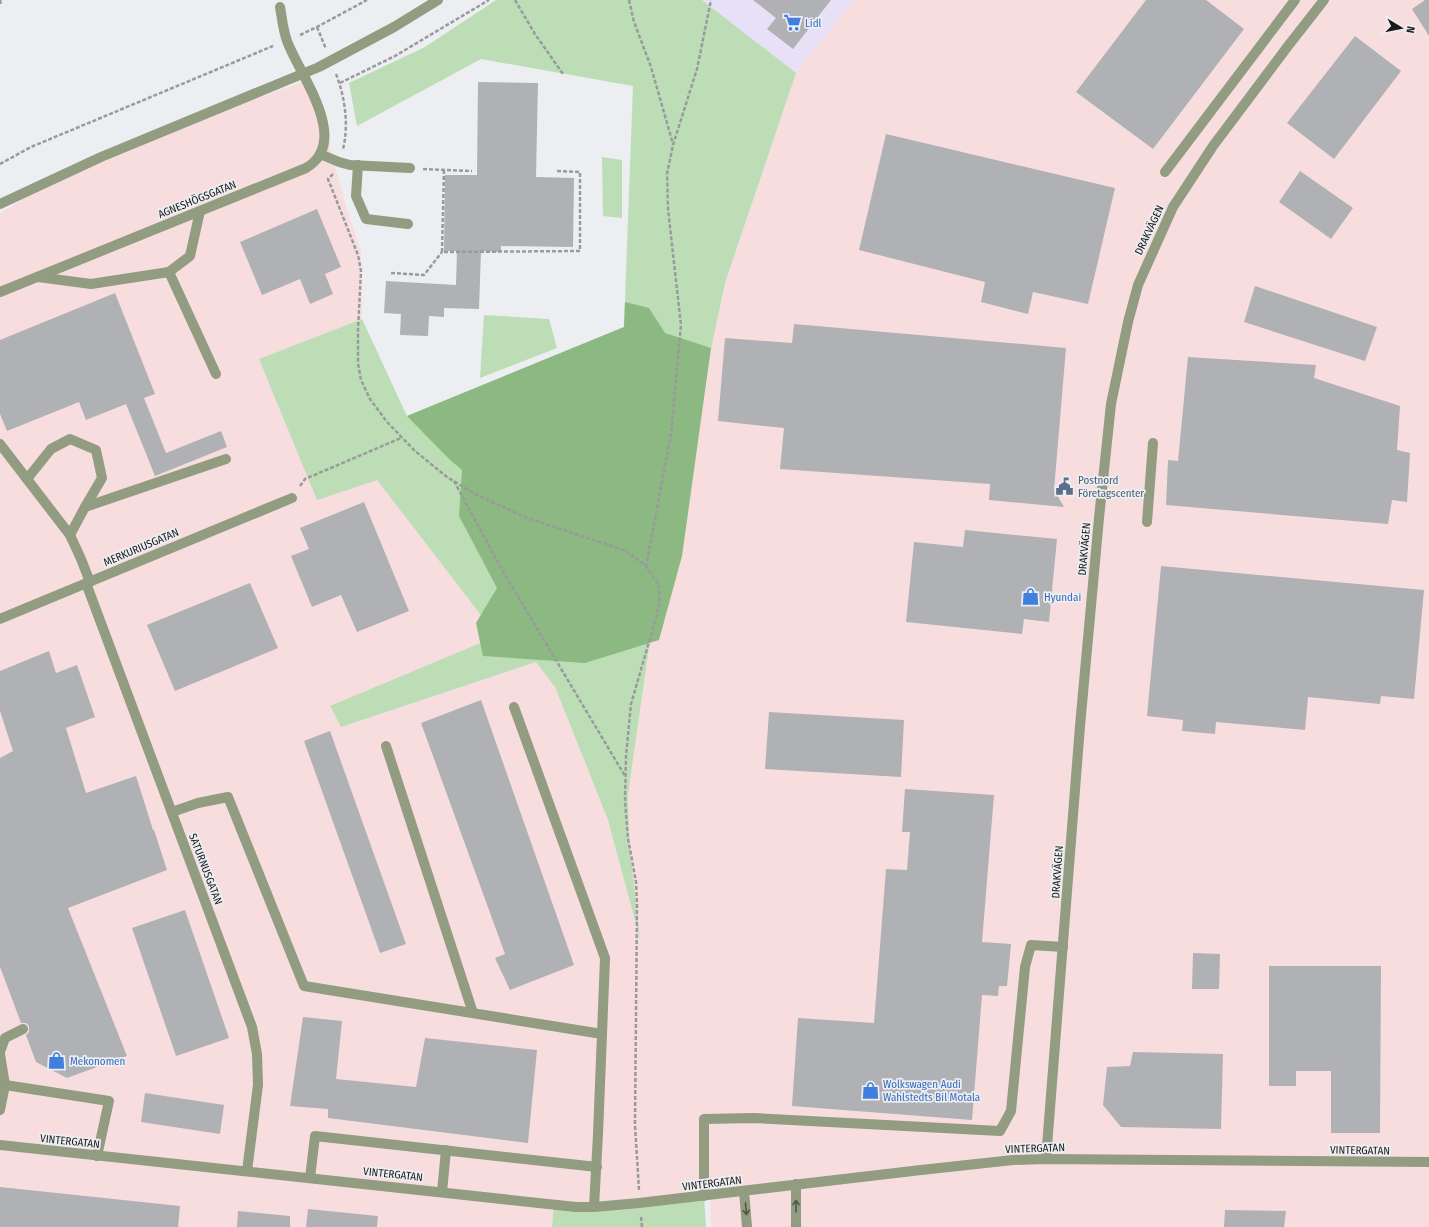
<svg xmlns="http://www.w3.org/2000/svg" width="1429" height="1227" font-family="'Fira Sans Condensed',sans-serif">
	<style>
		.commercial { fill: #e7e0f6 }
		.industrial { fill: #f8dddf }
		.green { fill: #bdddb6 }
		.forest { fill: #8bb981 }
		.building { fill: #b0b1b5 }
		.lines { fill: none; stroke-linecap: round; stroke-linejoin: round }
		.path { stroke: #999a9d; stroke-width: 2.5; stroke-dasharray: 4 2; stroke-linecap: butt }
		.minor { stroke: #919c80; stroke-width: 10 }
		.oneway { stroke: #505549 }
		.labels { text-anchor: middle; stroke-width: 3.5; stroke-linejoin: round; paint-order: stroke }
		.shop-label { font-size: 11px; fill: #366cbe; stroke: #edeef2; text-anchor: start }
		.street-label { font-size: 11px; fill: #1b1b1c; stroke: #edeef2 }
		.service-label { font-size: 11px; fill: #4e5e75; stroke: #edeef2; text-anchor: start }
	</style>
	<rect width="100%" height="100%" fill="#edeef2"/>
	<polygon class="commercial" points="702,0 854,0 796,73"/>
	<polygon class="industrial" points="854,0 1429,0 1429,1227 711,1227 710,1195 554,1205 552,1227 0,1227 0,213 27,197 121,149 191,122 311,79 347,209 361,251 362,319 260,359 377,480 497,636 330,707 341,727 536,662 555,687 608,820 639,936 629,841 628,795 651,634 725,283 796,73"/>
	<g class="green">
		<polygon points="496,0 702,0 796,73 725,283 651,634 628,795 629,841 640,939 608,820 555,687 536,662 341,727 330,706 497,636 377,480 317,500 259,359 362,319 407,416 624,327 633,86 481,59 357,126 349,83 425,47"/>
		<polygon points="602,157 622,160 622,218 603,216"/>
		<polygon points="484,315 549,319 557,348 480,378"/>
		<polygon points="704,1196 706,1227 552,1227 554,1205"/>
	</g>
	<polygon class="forest" points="625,302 649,308 665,333 711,348 682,556 659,640 585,663 483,656 476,623 497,588 459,516 462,470 449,459 407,416 624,327"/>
	<g class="building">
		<polygon points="753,0 831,0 793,49 767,29 776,18"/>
		<polygon points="1146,0 1206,0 1244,29 1153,149 1076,92"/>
		<polygon points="1425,0 1429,0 1429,36 1412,9"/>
		<polygon points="1355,36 1401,71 1334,159 1287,123"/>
		<polygon points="478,82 538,83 536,177 574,178 573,247 501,246 501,252 481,251 479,309 444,308 444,317 429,316 428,336 400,335 401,314 384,313 386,281 456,285 457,251 444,251 445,175 477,175"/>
		<polygon points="886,134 1115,188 1088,304 1033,292 1028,314 981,302 985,282 859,250"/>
		<polygon points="1300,171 1353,208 1331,239 1279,202"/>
		<polygon points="317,209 341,267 325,274 333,294 310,304 300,279 262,295 240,242"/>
		<polygon points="1255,286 1377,327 1365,361 1244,322"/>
		<polygon points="115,293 155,394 144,398 166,453 221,431 227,447 155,476 126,404 86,420 79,402 7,431 0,414 0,340"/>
		<polygon points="794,324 1066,348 1054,490 1064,507 989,500 990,484 780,469 784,428 718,421 725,338 792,343"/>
		<polygon points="1188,357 1316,365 1314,378 1400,406 1397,450 1410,453 1407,502 1392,500 1388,524 1166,505 1168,460 1178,461"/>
		<polygon points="364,502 409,611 357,632 341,595 312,607 291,556 309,549 300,528"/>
		<polygon points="965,530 1057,539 1049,622 1024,619 1022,634 906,622 914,542 963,547"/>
		<polygon points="1161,566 1424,590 1414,699 1381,696 1380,704 1308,697 1305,730 1216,722 1215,734 1182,731 1183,720 1147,716"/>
		<polygon points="250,583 278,648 175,691 147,625"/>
		<polygon points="49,651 56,673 77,665 95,717 66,728 86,793 136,776 153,830 154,830 167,870 68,908 127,1056 67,1078 36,1062 26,1035 29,1032 29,1026 26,1023 21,1023 0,967 0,758 13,751 0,711 0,671"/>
		<polygon points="481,700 574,965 510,990 495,958 505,954 421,723"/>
		<polygon points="769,712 904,720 901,777 765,769"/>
		<polygon points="330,731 406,944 380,953 304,741"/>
		<polygon points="905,789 994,795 982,942 1011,944 1007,986 999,986 998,996 982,995 972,1120 792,1106 798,1018 874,1023 886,869 907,870 910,832 902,832"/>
		<polygon points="185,910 229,1038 176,1056 132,928"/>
		<polygon points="1193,953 1220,954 1219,989 1192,989"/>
		<polygon points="1269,966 1381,966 1380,1133 1331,1133 1331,1071 1296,1071 1296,1086 1269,1086"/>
		<polygon points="303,1017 342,1021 336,1079 416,1087 425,1038 537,1050 528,1143 328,1118 328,1109 290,1106"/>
		<polygon points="1133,1052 1223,1054 1221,1129 1121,1127 1103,1105 1107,1067 1130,1066"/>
		<polygon points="145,1093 224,1105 220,1134 141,1122"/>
		<polygon points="0,1187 180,1206 178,1227 0,1227"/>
		<polygon points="308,1209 378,1216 377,1227 306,1227"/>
		<polygon points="1225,1210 1286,1211 1284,1227 1224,1227"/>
		<polygon points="238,1211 290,1216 290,1227 237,1227"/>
	</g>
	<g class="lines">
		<g class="path">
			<polyline points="0,0 1,4"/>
			<polyline points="515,0 535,34 563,74"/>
			<polyline points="629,0 634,22 651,67 673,144"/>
			<polyline points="317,27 326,49"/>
			<polyline points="300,35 317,27 367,0"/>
			<path d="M336,74C345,97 349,125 343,149"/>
			<polyline points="340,83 395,56 489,0"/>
			<polyline points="0,164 31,147 273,46"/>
			<polyline points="423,169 472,171"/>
			<polyline points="444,170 442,252 580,251 580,172 556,171"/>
			<polyline points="333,174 328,179 358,255 361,271 358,329 358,363 361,380 370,399 387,422 415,451 447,477 475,494 527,518 624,550 644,564 658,583 660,600 656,618 631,704 626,756 625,801 628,838 636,882 637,904 635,1125 639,1190"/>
			<polyline points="391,273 424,275 442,252"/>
			<polyline points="454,481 501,568 625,776"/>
			<polyline points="300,486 305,479 401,438"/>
			<polyline points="646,567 671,434 681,325 668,209 667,174 673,145 697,69 711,0"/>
			<polyline points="641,1217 642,1227"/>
		</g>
		<g class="minor">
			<polyline points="320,154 339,162 350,165 410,168"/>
			<polyline points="358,165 356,196 366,219 408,224"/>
			<polyline points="1165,172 1295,0"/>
			<polyline points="0,204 101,157 319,67 394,27 438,0"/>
			<polyline points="169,272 216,374"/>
			<polyline points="38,277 91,284 169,272 190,256 200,211"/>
			<path d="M0,292L306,168C352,141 299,74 287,41C283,30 282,18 280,7"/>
			<polyline points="0,444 70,535 81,559 90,582"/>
			<polyline points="27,479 51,449 70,439 96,450 102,478 85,507 70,535"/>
			<polyline points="85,507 226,459"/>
			<polyline points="1147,522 1153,443"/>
			<polyline points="86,583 252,1027 257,1054 258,1085 247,1171"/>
			<polyline points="0,619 292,498"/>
			<polyline points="514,707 605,958 602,1034"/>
			<polyline points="386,746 473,1013"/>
			<polyline points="172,812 198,803 228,797 304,986 602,1034 598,1134 594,1207"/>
			<polyline points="0,1052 5,1038 23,1029"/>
			<polyline points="0,1054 5,1085"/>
			<polyline points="0,1110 5,1085 109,1101 97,1156"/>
			<polyline points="0,1145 576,1207 594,1207 639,1203 921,1170 1013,1160 1046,1159 1429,1162"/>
			<polyline points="1046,1159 1080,726 1099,518 1111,404 1128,322 1138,285 1173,207 1213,146 1288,46 1324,0"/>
			<polyline points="310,1178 315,1136 597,1167"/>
			<polyline points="744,1191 747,1227"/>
			<polyline points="442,1192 446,1150"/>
			<polyline points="704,1196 704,1119 754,1118 1000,1131 1011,1111 1025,967 1031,945 1063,947"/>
			<polyline points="796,1227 796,1184"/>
		</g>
	</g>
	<defs><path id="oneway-shaft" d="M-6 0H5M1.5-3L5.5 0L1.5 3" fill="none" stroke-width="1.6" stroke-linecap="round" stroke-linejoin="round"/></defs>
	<g class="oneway">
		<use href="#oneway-shaft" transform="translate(796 1206) rotate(-89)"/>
		<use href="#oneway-shaft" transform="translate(746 1209) rotate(85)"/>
	</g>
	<defs>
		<symbol id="supermarket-bare" viewBox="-9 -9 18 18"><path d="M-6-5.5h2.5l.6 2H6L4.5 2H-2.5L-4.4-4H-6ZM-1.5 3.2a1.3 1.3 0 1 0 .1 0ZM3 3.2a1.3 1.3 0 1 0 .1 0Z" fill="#3f7fe0" stroke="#edeef2" stroke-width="2.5" paint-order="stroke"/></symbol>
		<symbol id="civic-bare" viewBox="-9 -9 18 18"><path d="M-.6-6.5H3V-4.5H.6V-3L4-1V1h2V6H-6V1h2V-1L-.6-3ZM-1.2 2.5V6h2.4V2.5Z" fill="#5c6f8a" stroke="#edeef2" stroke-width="2.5" paint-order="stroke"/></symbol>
		<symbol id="shop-bare" viewBox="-9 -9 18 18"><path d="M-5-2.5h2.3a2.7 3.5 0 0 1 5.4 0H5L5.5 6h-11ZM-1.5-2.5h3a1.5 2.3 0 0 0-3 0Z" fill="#3f7fe0" stroke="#edeef2" stroke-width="2.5" paint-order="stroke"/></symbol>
	</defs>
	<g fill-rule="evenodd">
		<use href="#supermarket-bare" x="780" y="10" width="25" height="25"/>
		<use href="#civic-bare" x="1052" y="474" width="25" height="25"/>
		<use href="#shop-bare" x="1018" y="584" width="25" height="25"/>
		<use href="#shop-bare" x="44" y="1048" width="25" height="25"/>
		<use href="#shop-bare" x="858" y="1078" width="25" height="25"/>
	</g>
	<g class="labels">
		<g class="shop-label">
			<text x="805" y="27">Lidl</text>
			<text x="1044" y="601">Hyundai</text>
			<text x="70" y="1065">Mekonomen</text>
			<text x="883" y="1088">Wolkswagen Audi<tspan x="883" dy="13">Wahlstedts Bil Motala</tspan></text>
		</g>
		<g class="street-label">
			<text transform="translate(197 199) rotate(-22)" y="4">AGNESHÖGSGATAN</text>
			<text transform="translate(1149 230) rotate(-65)" y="4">DRAKVÄGEN</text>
			<text transform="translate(141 547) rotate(-23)" y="4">MERKURIUSGATAN</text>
			<text transform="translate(1084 549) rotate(-85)" y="4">DRAKVÄGEN</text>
			<text transform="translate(206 869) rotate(69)" y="4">SATURNUSGATAN</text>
			<text transform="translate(1057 872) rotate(-86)" y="4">DRAKVÄGEN</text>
			<text transform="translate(70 1141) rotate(6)" y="4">VINTERGATAN</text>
			<text transform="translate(1035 1148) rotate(-2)" y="4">VINTERGATAN</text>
			<text transform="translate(1360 1150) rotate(1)" y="4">VINTERGATAN</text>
			<text transform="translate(393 1174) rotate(6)" y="4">VINTERGATAN</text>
			<text transform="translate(712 1183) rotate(-7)" y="4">VINTERGATAN</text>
		</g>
		<g class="service-label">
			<text x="1078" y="484">Postnord<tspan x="1078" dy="13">Företagscenter</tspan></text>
		</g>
	</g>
	<g transform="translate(1401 28) rotate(100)" stroke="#edeef2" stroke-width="3" paint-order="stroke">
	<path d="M0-3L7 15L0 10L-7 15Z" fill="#1b1b1c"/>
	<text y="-6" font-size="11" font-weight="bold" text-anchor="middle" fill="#1b1b1c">N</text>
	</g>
</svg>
